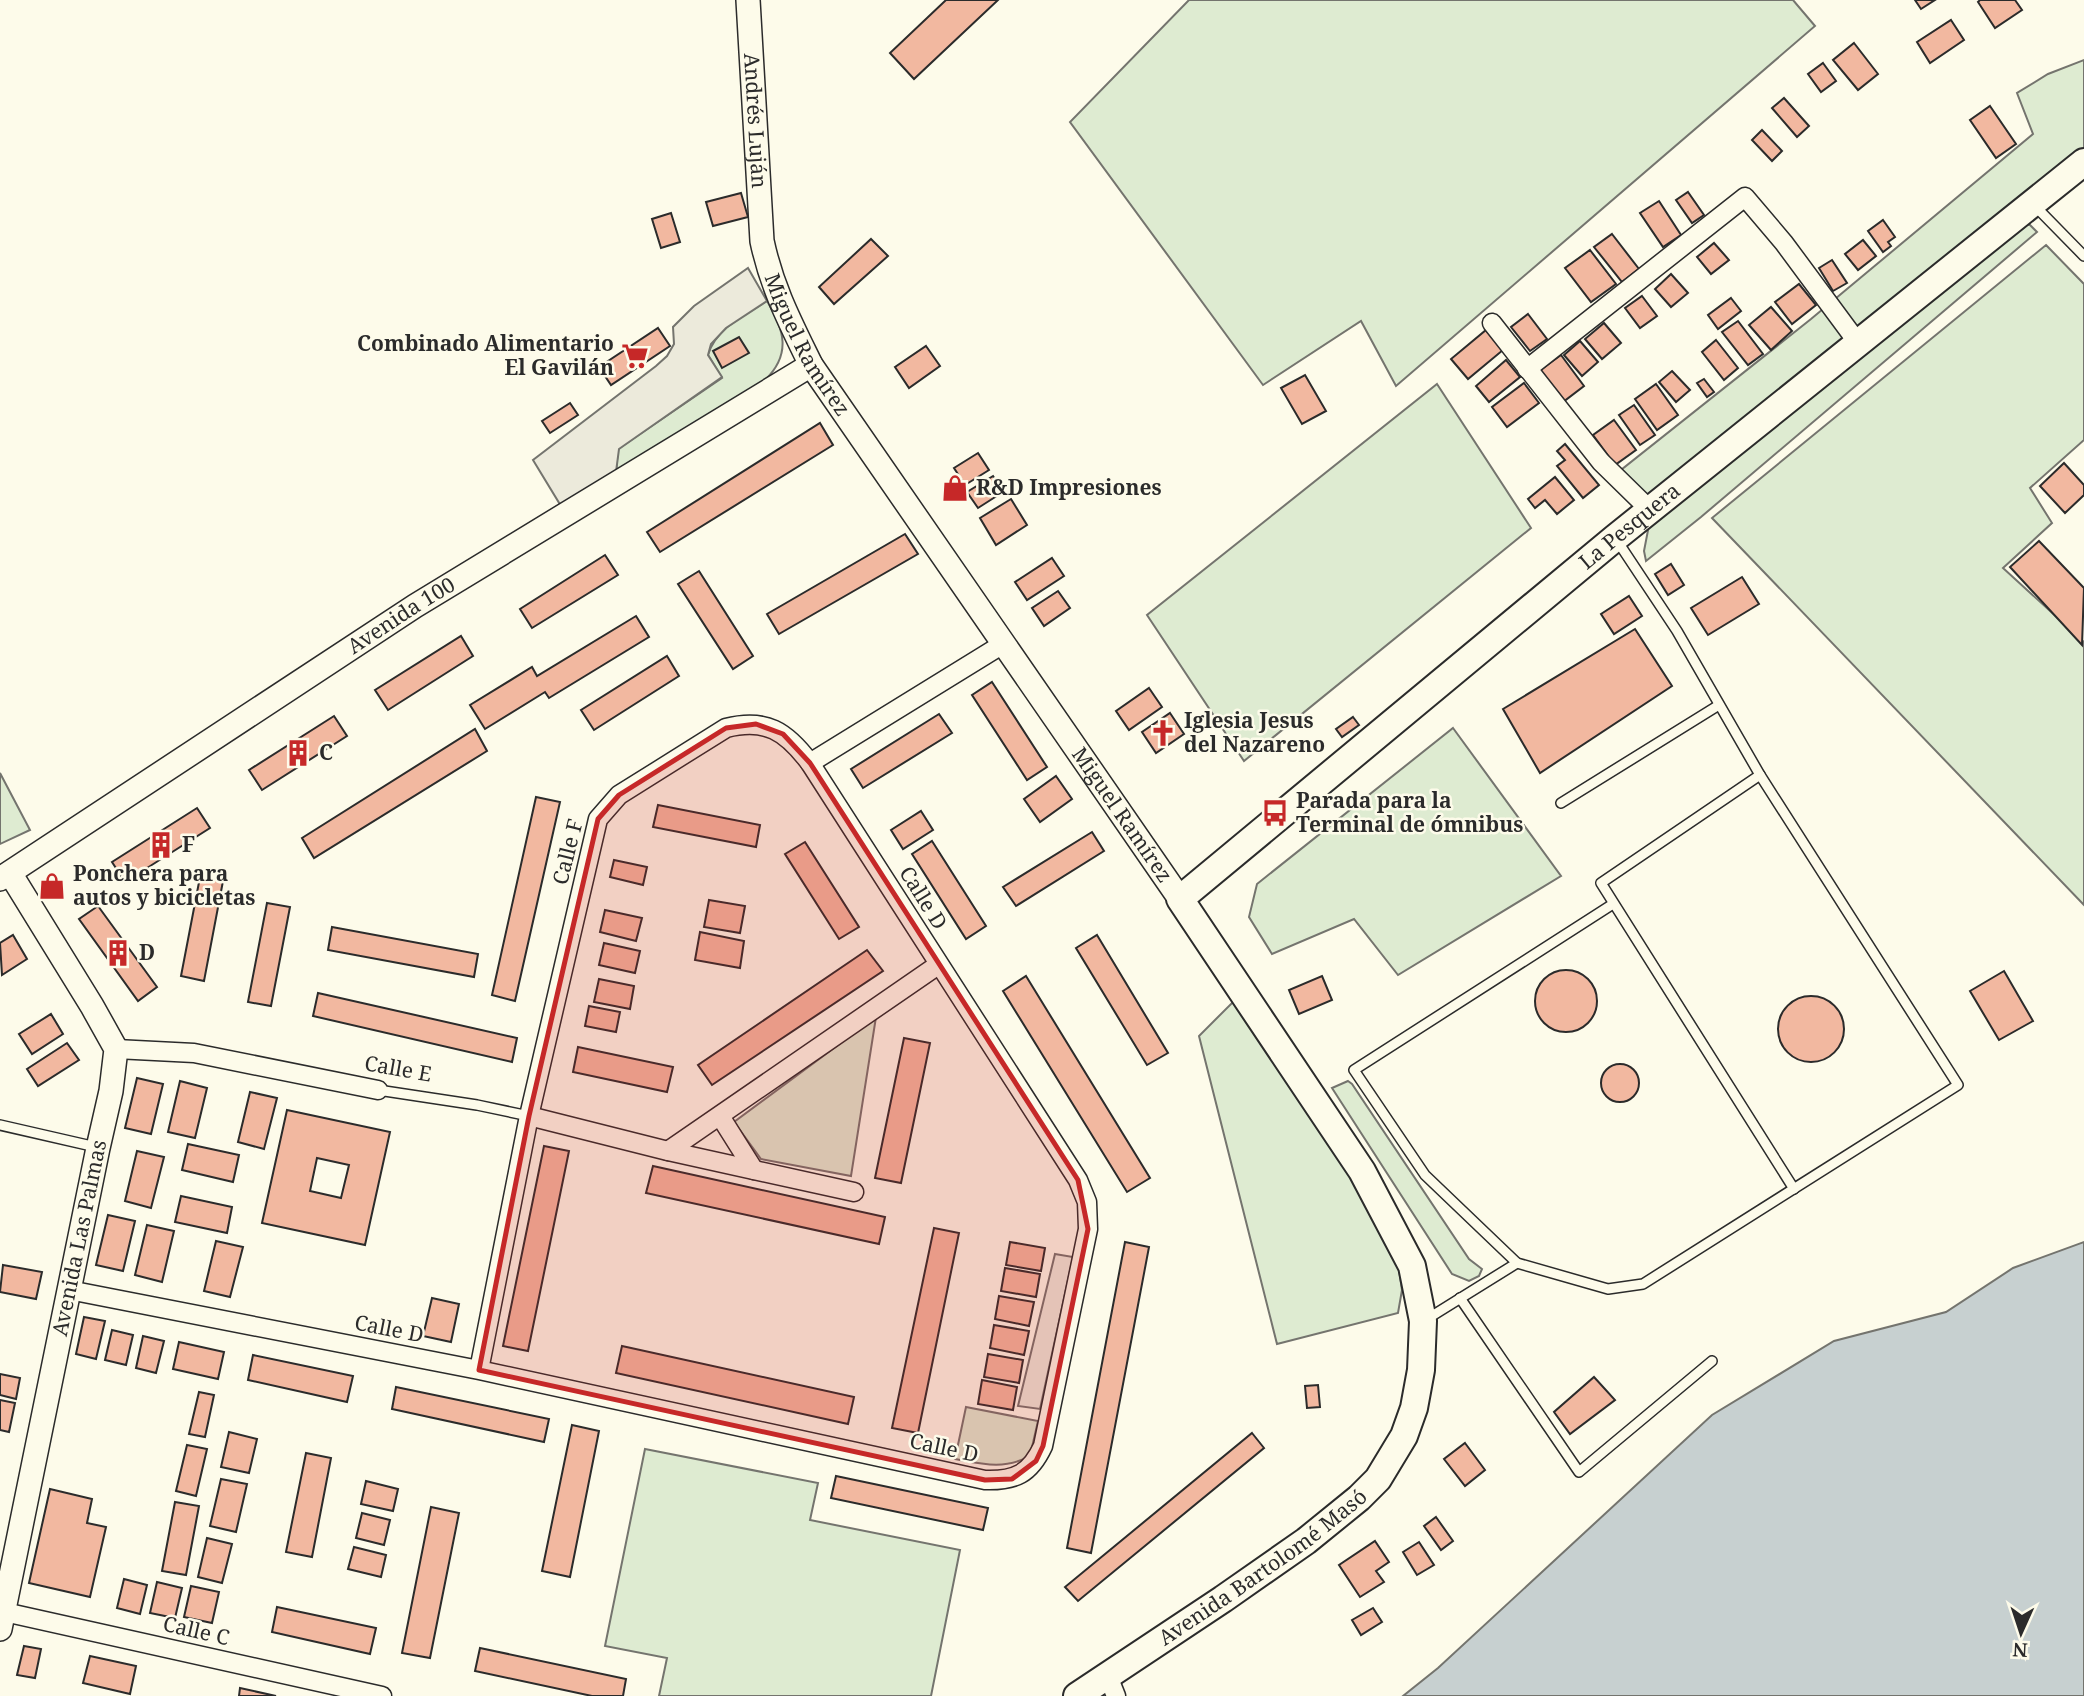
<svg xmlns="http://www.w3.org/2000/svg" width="2084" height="1696" font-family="'Noto Serif',serif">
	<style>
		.green { fill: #deebd1; stroke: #74746e; stroke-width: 2 }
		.parking { fill: #eceadb; stroke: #74746e; stroke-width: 2 }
		.water { fill: #c7d0d0; stroke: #74746e; stroke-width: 2 }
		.building { fill: #f2b8a0; stroke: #2b2b2b; stroke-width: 2; fill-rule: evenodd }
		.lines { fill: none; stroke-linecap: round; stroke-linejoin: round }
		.service-casing { stroke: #2b2b2b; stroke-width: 12 }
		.minor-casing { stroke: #2b2b2b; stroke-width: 21 }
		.tertiary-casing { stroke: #2b2b2b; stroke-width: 26 }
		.secondary-casing { stroke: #2b2b2b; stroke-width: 30 }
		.service { stroke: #fdfbea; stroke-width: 9 }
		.minor { stroke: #fdfbea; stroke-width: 18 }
		.tertiary { stroke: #fdfbea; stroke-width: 23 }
		.secondary { stroke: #fdfbea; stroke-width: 26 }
		.marked { fill: #c62828; fill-opacity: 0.2; stroke: #c62828; stroke-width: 5; stroke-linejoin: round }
		.labels { text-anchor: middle; stroke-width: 5; stroke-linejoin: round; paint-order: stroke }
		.street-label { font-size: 21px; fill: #2b2b2b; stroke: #fdfbea }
		.poi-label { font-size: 21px; font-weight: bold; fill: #2b2b2b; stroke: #fdfbea; text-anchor: start }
	</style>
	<rect width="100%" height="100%" fill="#fdfbea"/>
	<g class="green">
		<polygon points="1189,0 1793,0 1815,26 1396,386 1361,321 1263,385 1070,122"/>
		<polygon points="2084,60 2084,151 1646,500 1621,470 1811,319 2033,134 2017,93 2048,74"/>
		<polygon points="2025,224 2030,225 2037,232 1701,517 1646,561 1644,551 1649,525"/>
		<polygon points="2046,245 2084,284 2084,440 2030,488 2052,523 2003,568 2084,642 2084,905 1712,518"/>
		<path d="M767,301C784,329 792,354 765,380L616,472L618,449L722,378L708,355C716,328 745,315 767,301Z"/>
		<polygon points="1437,384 1531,528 1244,761 1147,615"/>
		<polygon points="1453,728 1561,876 1398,975 1354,919 1272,954 1249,917 1257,884"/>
		<polygon points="0,773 30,830 0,844"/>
		<polygon points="1235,1000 1348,1171 1398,1263 1402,1290 1398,1313 1277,1344 1199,1036"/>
		<polygon points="876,1017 851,1176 761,1159 734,1122"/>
		<polygon points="1348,1081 1352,1084 1469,1259 1482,1269 1479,1276 1469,1281 1452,1274 1332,1088"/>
		<path d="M966,1407L1038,1421L1030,1456C1005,1470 982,1464 955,1459Z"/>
		<polygon points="645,1449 818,1483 810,1520 960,1550 931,1696 659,1696 667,1658 605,1646"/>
	</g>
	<g class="parking">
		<polygon points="748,268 767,301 726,328 711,344 708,355 722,377 619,449 616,472 561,506 533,460 656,366 667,356 674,344 673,327 694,306"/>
		<polygon points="1055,1254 1073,1257 1040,1409 1018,1406"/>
	</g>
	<polygon class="water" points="2084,1242 2084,1696 1403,1696 1438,1668 1712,1415 1834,1341 1946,1312 2013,1268"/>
	<g class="building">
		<polygon points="946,0 998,0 914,79 890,53"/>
		<polygon points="1915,0 1935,0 1921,9"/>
		<polygon points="1980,0 2015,0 2022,10 1995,28 1978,2"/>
		<polygon points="1951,20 1964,40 1930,63 1917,42"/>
		<polygon points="1854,43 1878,74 1858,90 1833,60"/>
		<polygon points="1823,63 1836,81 1821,92 1808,74"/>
		<polygon points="1784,98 1809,126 1797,137 1772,108"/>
		<polygon points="1990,106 2016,144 1996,158 1970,120"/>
		<polygon points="1762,130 1782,151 1772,161 1752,140"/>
		<polygon points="1688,192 1704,215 1692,223 1676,200"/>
		<polygon points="741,193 748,217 713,226 706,202"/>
		<polygon points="1659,201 1681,235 1663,247 1640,213"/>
		<polygon points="671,213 680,242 661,248 652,219"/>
		<polygon points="1883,220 1895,237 1888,242 1891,246 1883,252 1868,231"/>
		<polygon points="1612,234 1639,269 1622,282 1594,247"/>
		<polygon points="871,239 888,256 834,304 819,287"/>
		<polygon points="1863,240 1876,256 1858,270 1845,254"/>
		<polygon points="1714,243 1729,260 1711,274 1697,257"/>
		<polygon points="1590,250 1616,284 1591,302 1565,268"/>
		<polygon points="1832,260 1847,283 1833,291 1819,268"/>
		<polygon points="1671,274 1688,293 1671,307 1655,289"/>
		<polygon points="1799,284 1816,305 1792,324 1775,302"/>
		<polygon points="1642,296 1657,316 1640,328 1625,308"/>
		<polygon points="1731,298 1741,311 1718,329 1708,315"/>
		<polygon points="1771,307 1792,331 1771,350 1749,325"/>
		<polygon points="1528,314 1547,339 1530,351 1511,327"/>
		<polygon points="1738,321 1763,354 1748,365 1722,332"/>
		<polygon points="1604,323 1621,343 1602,359 1585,339"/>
		<polygon points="658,328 670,346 611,385 599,367"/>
		<polygon points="1486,330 1503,350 1468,379 1451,359"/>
		<polygon points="739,337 749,353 722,368 713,351"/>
		<polygon points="1716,340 1738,368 1724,380 1702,352"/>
		<polygon points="1580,341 1598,362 1582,376 1564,355"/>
		<polygon points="926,346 940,366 909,388 895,367"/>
		<polygon points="1561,355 1584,386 1563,402 1539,371"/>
		<polygon points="1506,360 1520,377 1489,402 1476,386"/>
		<polygon points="1672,371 1690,390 1676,402 1659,382"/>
		<polygon points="1305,375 1326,411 1302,424 1281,388"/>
		<polygon points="1704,379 1714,392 1707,397 1697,383"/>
		<polygon points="1524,383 1539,403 1507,427 1492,407"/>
		<polygon points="1656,384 1678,415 1657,430 1635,399"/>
		<polygon points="570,403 578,415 550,433 542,421"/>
		<polygon points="1634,405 1655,435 1640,445 1619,415"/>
		<polygon points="1614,420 1636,450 1615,465 1593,435"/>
		<polygon points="820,423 833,445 660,552 647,532"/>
		<polygon points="1565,444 1599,485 1583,498 1557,466 1565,460 1557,451"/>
		<polygon points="978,453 989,470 965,485 954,468"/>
		<polygon points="2064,463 2084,485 2084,495 2065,513 2040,486"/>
		<polygon points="993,476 1003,492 978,508 967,492"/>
		<polygon points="1555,477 1574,500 1557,514 1545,500 1535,508 1528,499"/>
		<polygon points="1011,499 1027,525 996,545 980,518"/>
		<polygon points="905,534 918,554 779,634 767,614"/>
		<polygon points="2039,541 2084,588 2082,645 2010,567"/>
		<polygon points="605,555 618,575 532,628 520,609"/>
		<polygon points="1052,558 1064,576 1027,600 1015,582"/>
		<polygon points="1671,564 1684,585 1668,595 1655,574"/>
		<polygon points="699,571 753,656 733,669 678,584"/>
		<polygon points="1742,577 1759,604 1708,635 1691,608"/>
		<polygon points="1058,591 1070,608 1044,626 1032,608"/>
		<polygon points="1629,596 1642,616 1614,634 1601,614"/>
		<polygon points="636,616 649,637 549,698 545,692 485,729 470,705 532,667 537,676"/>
		<polygon points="1635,629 1672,686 1540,773 1503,709"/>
		<polygon points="461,636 473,656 388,710 375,690"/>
		<polygon points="667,656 679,676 594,730 581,710"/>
		<polygon points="992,682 1047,767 1027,780 972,695"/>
		<polygon points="1149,688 1162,707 1129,730 1116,711"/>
		<polygon points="1170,713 1184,734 1156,753 1142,732"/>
		<polygon points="939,714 952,733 863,788 851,769"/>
		<polygon points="334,716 347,736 262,790 249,770"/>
		<polygon points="1353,717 1359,725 1342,737 1336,729"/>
		<polygon points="475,729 487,751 314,858 302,838"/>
		<polygon points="1056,776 1072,799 1040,822 1024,799"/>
		<polygon points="536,797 560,802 515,1001 492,995"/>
		<polygon points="658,805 760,825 756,847 653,827"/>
		<polygon points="197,808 210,828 125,882 112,862"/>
		<polygon points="921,811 933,830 903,849 891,830"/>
		<polygon points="1092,832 1104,851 1016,906 1003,887"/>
		<polygon points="932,841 986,926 966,939 912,854"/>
		<polygon points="805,842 859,927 839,939 785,854"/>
		<polygon points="614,860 647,867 643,885 610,877"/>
		<polygon points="200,877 223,881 204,981 181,976"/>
		<polygon points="709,900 745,906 740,933 704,927"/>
		<polygon points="267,903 290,907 271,1006 248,1002"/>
		<polygon points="98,906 157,987 138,1001 79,919"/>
		<polygon points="605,910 642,918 636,941 600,932"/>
		<polygon points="332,927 478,954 474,977 328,950"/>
		<polygon points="700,932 744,941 740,968 695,960"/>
		<polygon points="13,935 27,959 2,975 0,943"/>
		<polygon points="1097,935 1168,1053 1147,1065 1076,948"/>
		<polygon points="604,943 640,951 635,973 599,965"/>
		<polygon points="867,950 883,971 712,1085 698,1065"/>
		<circle cx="1566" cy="1001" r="31"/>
		<polygon points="2004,971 2033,1021 1999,1040 1970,991"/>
		<polygon points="1026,976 1150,1178 1127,1192 1003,991"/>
		<polygon points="1322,976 1332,1000 1299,1014 1289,990"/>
		<polygon points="599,979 634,986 630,1009 594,1002"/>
		<polygon points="318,993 517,1038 512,1062 313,1016"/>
		<circle cx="1811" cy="1029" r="33"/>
		<polygon points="589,1006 620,1012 616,1032 585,1026"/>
		<polygon points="51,1014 63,1034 32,1054 19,1034"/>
		<polygon points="904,1038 930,1043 901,1183 875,1178"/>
		<polygon points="67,1043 79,1060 38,1086 27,1069"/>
		<polygon points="578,1047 673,1067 667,1092 573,1072"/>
		<circle cx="1620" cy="1083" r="19"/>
		<polygon points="137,1078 163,1084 151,1134 125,1128"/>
		<polygon points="180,1081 207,1088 195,1138 168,1132"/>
		<polygon points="250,1092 277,1098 264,1149 238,1142"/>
		<path d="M287,1110L390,1132L365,1245L262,1223ZM317,1158L349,1165L341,1198L310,1191Z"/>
		<polygon points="188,1144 239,1155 233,1182 182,1170"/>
		<polygon points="544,1146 569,1151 528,1351 503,1346"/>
		<polygon points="137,1151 164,1157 151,1208 125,1201"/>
		<polygon points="653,1166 885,1217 879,1244 646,1193"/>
		<polygon points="181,1196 232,1207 227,1233 175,1222"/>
		<polygon points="108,1215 135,1221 123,1271 96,1265"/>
		<polygon points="147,1225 174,1231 162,1282 135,1275"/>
		<polygon points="934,1228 959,1233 918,1433 892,1428"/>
		<polygon points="216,1241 243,1247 230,1297 204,1291"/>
		<polygon points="1010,1242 1045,1248 1041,1271 1006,1265"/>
		<polygon points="1125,1242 1149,1247 1091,1553 1067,1548"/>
		<polygon points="3,1265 42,1272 36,1299 0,1292"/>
		<polygon points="1005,1268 1040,1274 1036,1297 1001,1291"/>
		<polygon points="999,1296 1034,1302 1029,1326 995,1319"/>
		<polygon points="432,1298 459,1304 451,1342 423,1336"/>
		<polygon points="84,1317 105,1321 96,1359 76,1354"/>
		<polygon points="994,1325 1029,1331 1024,1355 990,1348"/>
		<polygon points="112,1330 133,1335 126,1365 105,1360"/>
		<polygon points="143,1336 164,1341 156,1373 136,1368"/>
		<polygon points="179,1342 224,1352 218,1379 173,1369"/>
		<polygon points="622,1346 854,1397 848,1424 616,1373"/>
		<polygon points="988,1354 1023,1360 1019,1383 984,1377"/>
		<polygon points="253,1355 353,1376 347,1402 248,1380"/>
		<polygon points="0,1374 20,1378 16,1399 0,1395"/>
		<polygon points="1594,1377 1615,1400 1570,1434 1554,1412"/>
		<polygon points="982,1380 1017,1387 1013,1410 978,1404"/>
		<polygon points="1318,1385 1320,1407 1307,1408 1305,1386"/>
		<polygon points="396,1387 549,1419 544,1442 392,1409"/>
		<polygon points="199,1392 214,1395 205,1437 189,1434"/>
		<polygon points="0,1400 15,1403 9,1432 0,1430"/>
		<polygon points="572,1425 599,1431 570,1577 542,1571"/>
		<polygon points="229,1432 257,1439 249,1473 221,1467"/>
		<polygon points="1252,1433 1264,1448 1078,1601 1065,1587"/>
		<polygon points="1465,1443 1485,1470 1465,1486 1444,1459"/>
		<polygon points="187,1445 207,1449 196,1496 176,1491"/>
		<polygon points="306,1453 331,1458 312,1557 286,1552"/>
		<polygon points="836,1476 988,1508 983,1530 831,1498"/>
		<polygon points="221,1479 247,1484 236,1532 210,1526"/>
		<polygon points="366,1481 398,1489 393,1511 361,1504"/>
		<polygon points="50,1489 92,1499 87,1523 106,1527 90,1597 29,1583"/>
		<polygon points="175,1502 199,1506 186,1575 162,1571"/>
		<polygon points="431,1507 459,1513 430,1658 402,1653"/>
		<polygon points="362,1513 390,1520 384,1545 356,1538"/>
		<polygon points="1436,1517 1453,1541 1441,1550 1424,1526"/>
		<polygon points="207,1538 232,1544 222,1583 198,1577"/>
		<polygon points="1375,1541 1389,1562 1376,1571 1384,1582 1360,1597 1339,1565"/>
		<polygon points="1419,1542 1434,1565 1417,1575 1403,1552"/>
		<polygon points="354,1547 386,1555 381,1577 348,1569"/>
		<polygon points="124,1579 147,1585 140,1614 117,1608"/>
		<polygon points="157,1582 182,1588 175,1618 150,1613"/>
		<polygon points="191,1586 219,1592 212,1623 184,1617"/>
		<polygon points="277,1607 376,1628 370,1654 272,1632"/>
		<polygon points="1373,1608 1382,1622 1361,1635 1352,1620"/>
		<polygon points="24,1646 41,1649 35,1678 17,1675"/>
		<polygon points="480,1648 626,1679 623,1696 592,1696 475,1671"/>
		<polygon points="90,1656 136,1666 130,1694 83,1683"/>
		<polygon points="240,1688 276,1696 239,1696"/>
	</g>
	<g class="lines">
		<defs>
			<g id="service">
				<polyline points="2034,205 2084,256"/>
				<polyline points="1760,775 1601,883 1794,1189"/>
				<polyline points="1561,803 1719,705"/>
				<polyline points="1613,904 1354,1070 1425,1175 1517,1263 1608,1289 1643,1284 1958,1085 1760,775 1677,631 1616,539"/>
				<polyline points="378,1090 477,1105 529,1116"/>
				<polyline points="0,1125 96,1147"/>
				<polyline points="1460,1298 1579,1472 1712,1361"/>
				<polyline points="1427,1319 1517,1263"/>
			</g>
			<g id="minor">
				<polyline points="1492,323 1601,462 1650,510"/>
				<polyline points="1527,369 1745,197 1784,243 1858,343"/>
				<polyline points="810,763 1003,644"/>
				<polyline points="116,1049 194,1053 378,1090"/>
				<polyline points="529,1116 668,1151 854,1192"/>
				<polyline points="720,1116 754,1170"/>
				<polyline points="668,1151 938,965"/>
				<path d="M69,1290L479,1370L985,1480C1015,1481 1030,1474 1043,1446L1088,1229L1087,1202L1078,1180L810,763C786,731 766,718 726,728L619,795L598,819L529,1116L479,1370"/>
				<polyline points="0,1611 382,1696"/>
				<polyline points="1108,1676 1116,1696"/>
			</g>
			<g id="tertiary">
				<path id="s1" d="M748,0L762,241C772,288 790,322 811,365L1180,899"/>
				<path id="s2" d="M0,879L415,606L811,365"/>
				<path id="s3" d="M0,1629L98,1148L111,1091L116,1049L92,1006L10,873"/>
			</g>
			<g id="secondary">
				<path id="s4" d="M1077,1696L1223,1599L1306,1541L1359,1498L1378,1479L1404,1436L1414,1408L1421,1370L1423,1321L1412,1266L1362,1171L1180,899L1615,538L2084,162"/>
			</g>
		</defs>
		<use href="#service" class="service-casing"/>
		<use href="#minor" class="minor-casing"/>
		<use href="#tertiary" class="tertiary-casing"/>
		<use href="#secondary" class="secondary-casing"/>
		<use href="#service" class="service"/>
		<use href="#minor" class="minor"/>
		<use href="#tertiary" class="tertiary"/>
		<use href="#secondary" class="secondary"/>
	</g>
	<path class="marked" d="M756,724L783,734L810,763L1078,1180L1088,1229L1043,1446L1036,1461L1012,1479L985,1480L479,1370L529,1116L598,819L619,795L726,728Z"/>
	<defs>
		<symbol id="supermarket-bare" viewBox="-9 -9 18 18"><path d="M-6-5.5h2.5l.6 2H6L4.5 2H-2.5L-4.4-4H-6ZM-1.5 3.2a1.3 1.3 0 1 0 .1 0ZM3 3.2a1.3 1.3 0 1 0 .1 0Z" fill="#c62828" stroke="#fdfbea" stroke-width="2.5" paint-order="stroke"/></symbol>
		<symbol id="shop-bare" viewBox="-9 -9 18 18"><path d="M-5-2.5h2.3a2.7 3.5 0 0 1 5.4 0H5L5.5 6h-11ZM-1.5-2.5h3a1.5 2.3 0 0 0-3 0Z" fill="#c62828" stroke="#fdfbea" stroke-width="2.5" paint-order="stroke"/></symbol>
		<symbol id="church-bare" viewBox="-9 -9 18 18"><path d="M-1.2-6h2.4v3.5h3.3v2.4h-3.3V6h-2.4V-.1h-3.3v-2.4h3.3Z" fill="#c62828" stroke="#fdfbea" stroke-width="2.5" paint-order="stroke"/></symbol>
		<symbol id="building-bare" viewBox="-9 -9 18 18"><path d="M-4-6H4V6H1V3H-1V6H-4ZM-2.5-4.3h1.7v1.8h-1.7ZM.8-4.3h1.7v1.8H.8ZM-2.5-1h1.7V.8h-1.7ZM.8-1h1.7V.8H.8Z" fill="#c62828" stroke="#fdfbea" stroke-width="2.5" paint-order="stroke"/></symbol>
		<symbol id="bus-bare" viewBox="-9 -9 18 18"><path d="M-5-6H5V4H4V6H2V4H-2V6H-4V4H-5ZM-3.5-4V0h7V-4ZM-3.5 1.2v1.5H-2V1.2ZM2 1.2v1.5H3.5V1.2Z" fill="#c62828" stroke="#fdfbea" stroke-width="2.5" paint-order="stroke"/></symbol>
	</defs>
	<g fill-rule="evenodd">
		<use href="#supermarket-bare" x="616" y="337" width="38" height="38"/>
		<use href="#shop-bare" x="936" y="469" width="38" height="38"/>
		<use href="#church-bare" x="1144" y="714" width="38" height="38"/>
		<use href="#building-bare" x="279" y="734" width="38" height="38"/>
		<use href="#bus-bare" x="1256" y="794" width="38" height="38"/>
		<use href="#building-bare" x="142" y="826" width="38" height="38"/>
		<use href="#shop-bare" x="33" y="867" width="38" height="38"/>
		<use href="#building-bare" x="99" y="934" width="38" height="38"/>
	</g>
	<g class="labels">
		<g class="street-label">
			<text dy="7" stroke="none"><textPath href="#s1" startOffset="121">Andrés Luján</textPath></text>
			<text dy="7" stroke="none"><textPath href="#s1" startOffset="355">Miguel Ramírez</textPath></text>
			<text dy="7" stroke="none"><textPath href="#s4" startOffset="1614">La Pesquera</textPath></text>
			<text dy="7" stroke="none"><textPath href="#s2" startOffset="480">Avenida 100</textPath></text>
			<text dy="7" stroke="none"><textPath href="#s1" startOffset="922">Miguel Ramírez</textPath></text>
			<text transform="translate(568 852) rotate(-76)" y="7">Calle F</text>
			<text transform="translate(923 898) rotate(58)" y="7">Calle D</text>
			<text transform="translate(398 1069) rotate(10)" y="7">Calle E</text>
			<text dy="7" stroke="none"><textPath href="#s3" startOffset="399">Avenida Las Palmas</textPath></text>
			<text transform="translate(389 1329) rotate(11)" y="7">Calle D</text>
			<text transform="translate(944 1448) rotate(12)" y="7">Calle D</text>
			<text dy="7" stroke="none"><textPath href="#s4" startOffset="226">Avenida Bartolomé Masó</textPath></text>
			<text transform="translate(196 1631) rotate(13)" y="7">Calle C</text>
		</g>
		<g class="poi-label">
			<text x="614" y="351" text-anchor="end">Combinado Alimentario<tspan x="614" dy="24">El Gavilán</tspan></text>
			<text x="976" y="495">R&amp;D Impresiones</text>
			<text x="1184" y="728">Iglesia Jesus<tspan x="1184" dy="24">del Nazareno</tspan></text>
			<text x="319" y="760">C</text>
			<text x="1296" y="808">Parada para la<tspan x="1296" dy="24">Terminal de ómnibus</tspan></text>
			<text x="182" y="852">F</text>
			<text x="73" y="881">Ponchera para<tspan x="73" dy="24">autos y bicicletas</tspan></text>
			<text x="139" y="960">D</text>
		</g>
	</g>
	<g transform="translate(2021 1633) rotate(183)" stroke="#fdfbea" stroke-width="5" paint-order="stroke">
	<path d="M0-5L12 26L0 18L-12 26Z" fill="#2b2b2b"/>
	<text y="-10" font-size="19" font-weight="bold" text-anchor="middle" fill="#2b2b2b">N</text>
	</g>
</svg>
